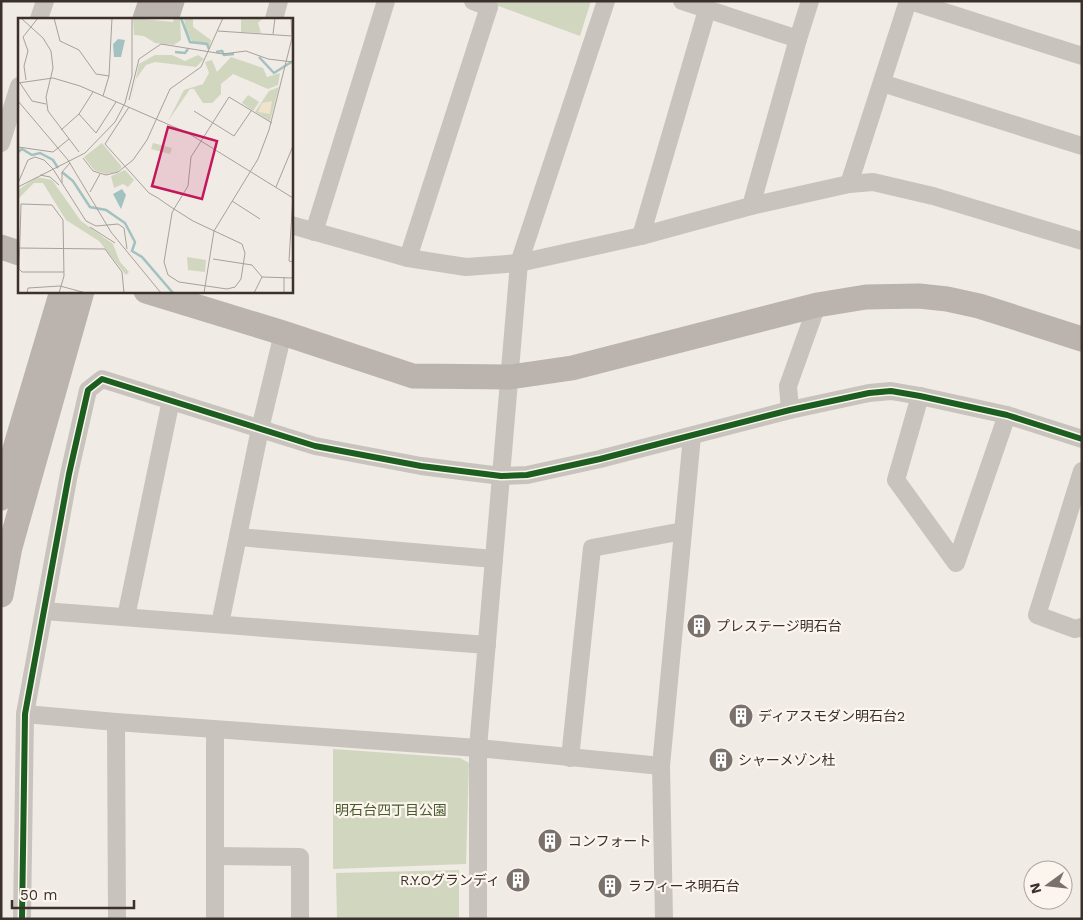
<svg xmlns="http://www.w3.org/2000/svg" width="1083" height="920" font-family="'Work Sans','Noto Sans JP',sans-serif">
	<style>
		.green { fill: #d1d6bf }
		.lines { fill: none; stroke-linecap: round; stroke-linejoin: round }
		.street { stroke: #c9c3be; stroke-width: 18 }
		.secondary { stroke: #bab3ae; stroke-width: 25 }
		.cycleway-casing { stroke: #fbf5ee; stroke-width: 9 }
		.cycleway { stroke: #1b5e20; stroke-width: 6 }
		.labels { text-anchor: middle; stroke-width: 4.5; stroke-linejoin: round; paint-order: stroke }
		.poi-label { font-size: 14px; fill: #3b302b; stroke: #fbf5ee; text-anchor: start }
		.park-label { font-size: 14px; fill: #4a5a2e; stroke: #fbf5ee }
		.inset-river { fill: none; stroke: #a1c2c1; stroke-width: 2.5 }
		.inset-road { fill: none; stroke: #a8a09b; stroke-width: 1 }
		.view { fill: #c2185b; fill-opacity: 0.15; stroke: #c2185b; stroke-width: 2.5 }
		.inset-edge { fill: none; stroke: #3b302b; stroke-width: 2.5 }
	</style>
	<rect width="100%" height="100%" fill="#f0ebe5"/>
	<g class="green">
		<polygon points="485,1 591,1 580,36"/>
		<polygon points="333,749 460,758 469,763 466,864 333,869"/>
		<polygon points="459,870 459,919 337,919 336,873"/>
	</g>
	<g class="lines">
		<g class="street">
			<polyline points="682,1 798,39"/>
			<polyline points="910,1 1082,56"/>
			<polyline points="39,19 45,1"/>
			<polyline points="274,19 279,1"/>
			<polyline points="882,83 1082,146"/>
			<polyline points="1,143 19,86"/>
			<polyline points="849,184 908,1"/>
			<polyline points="751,206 798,39 810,1"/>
			<polyline points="291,225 408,258 466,267 519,263 641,236 751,206 849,184 873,182 933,196 1082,241"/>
			<polyline points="314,232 386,1"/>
			<polyline points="641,236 707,10"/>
			<polyline points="408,258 489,7 473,1"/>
			<polyline points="920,396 896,480 956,563 1007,415"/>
			<polyline points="790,410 788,386 817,305"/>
			<polyline points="1082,471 1037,615 1075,629 1082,627"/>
			<polyline points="238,537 494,559"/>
			<polyline points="44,611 487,645"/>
			<polyline points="126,617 171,400"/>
			<polyline points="220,624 260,429 283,333"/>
			<polyline points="25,714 116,722"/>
			<polyline points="215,730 215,919"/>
			<polyline points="570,758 592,548 683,531"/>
			<polyline points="215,856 300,857 300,919"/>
			<polyline points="22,919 25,714 69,474 88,390 102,379 315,446 421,466 501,476 527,475 600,459 790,410 869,393 891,391 920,396 1007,415 1082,439"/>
			<polyline points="117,919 116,722 478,748 661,766"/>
			<polyline points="478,919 478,748 519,263 606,1"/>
			<polyline points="664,919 661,766 692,436"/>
		</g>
		<g class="secondary">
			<polyline points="145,19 151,1"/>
			<polyline points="166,19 172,1"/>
			<polyline points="1,247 19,253"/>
			<polyline points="146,291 283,333 413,376 510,377 572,368 817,305 866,297 919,296 947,299 979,306 1082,339"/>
			<polyline points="1,498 17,442 62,291"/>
			<polyline points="1,595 10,547 82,291"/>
		</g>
		<defs>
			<polyline id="cycleway" points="22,919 25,714 69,474 88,390 102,379 315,446 421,466 501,476 527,475 600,459 790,410 869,393 891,391 920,396 1007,415 1082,439"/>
		</defs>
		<use href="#cycleway" class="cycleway-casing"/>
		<use href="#cycleway" class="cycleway"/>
	</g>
	<defs>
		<symbol id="building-disc" viewBox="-11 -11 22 22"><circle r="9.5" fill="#7a716c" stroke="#fbf5ee"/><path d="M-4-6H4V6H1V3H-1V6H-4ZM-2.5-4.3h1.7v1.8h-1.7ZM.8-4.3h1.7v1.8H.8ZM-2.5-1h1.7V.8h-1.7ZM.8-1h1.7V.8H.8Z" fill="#fff"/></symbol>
	</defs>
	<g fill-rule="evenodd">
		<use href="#building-disc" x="685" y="612" width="28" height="28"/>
		<use href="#building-disc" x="727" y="702" width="28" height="28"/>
		<use href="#building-disc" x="707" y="746" width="28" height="28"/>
		<use href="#building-disc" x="536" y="827" width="28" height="28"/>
		<use href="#building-disc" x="504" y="866" width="28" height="28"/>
		<use href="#building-disc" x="596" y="872" width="28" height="28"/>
	</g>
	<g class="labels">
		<g class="poi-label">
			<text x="716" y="631">プレステージ明石台</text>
			<text x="758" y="721">ディアスモダン明石台2</text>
			<text x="738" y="765">シャーメゾン杜</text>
			<text x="568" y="846">コンフォート</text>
			<text x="500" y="885" text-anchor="end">R.Y.Oグランディ</text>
			<text x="628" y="891">ラフィーネ明石台</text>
		</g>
		<g class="park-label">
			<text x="391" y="815">明石台四丁目公園</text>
		</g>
	</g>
	<g transform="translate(18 18)">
		<rect width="275" height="275" fill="#f0ebe5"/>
		<path d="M115,0L155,4L156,0H162L163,22L156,27L137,25L126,18L116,17ZM166,0H175V9L193,22L192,28L174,23L168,14ZM223,0H245L240,5L243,15L223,14ZM137,37H154L167,43L180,37L186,41L178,49L137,44L128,47L118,61L112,87L121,46ZM213,39L245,50L249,59L262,55L260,67L250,71L215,56L203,66V76L194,85H185L176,71H172L150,103L166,72L185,66L191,55L187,44L194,42L199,54ZM261,69L252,103L237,94L251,73ZM230,77L241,84L235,93L224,85ZM84,125L104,149L99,154L88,156L76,152L66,139ZM135,125L154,130L152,136L133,131ZM107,152L116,162L110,169L105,166L96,170L93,158ZM19,159L34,162L63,203L95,226L102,244L111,254L108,257L81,223L48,202L25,165H16L0,181V172ZM169,239L188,242L187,254L170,252Z" fill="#d1d6bf"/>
		<path d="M254,83L252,96L240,94L244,85Z" fill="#efe3cc"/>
		<path d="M100,21L107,22L103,39H96L95,26ZM104,171L108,177L103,191L95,176Z" fill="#a1c2c1"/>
		<path class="inset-river" d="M163,0L172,24L189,26L191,31M157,34L167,35L170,31M198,34L204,33L206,37L216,36M241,39L256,55L275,43M0,134L4,131L14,137L22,135L35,142L40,150M44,154L55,163L72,189L88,192L107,205L117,224L114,233L124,239L155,275"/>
		<path class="inset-road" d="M36,0L42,23L61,32L78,56L91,58M4,1L25,20L33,33L35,50L28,79L30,93L61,134M200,13L274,18M255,16L257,0M8,62L6,48L10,33L5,19L20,0M0,65L35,60L62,68L170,115L275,180M2,65L14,83L28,86M85,78L91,58L94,0M111,82L121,41L143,26L205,36L228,33L250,41L275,44M0,83L50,142L93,214L143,275M111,89L87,126L131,175L140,180L147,185L156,191L175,203L224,226L227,235L223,261L217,269L209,271L161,264L150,257L146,244L154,195L156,191L170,168L173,139L211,79L254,105M176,93L216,118L233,93M61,96L78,115L98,84M43,112L61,96L75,74M0,129L35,134L51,121M65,140L75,153L88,157L100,154L115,142L129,122L152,71L183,49L205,0M22,157L32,159L41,167M0,165L10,142L17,139L26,142L35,151L68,203L78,208L100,206L106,210L109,231M44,165V154L52,145M0,169L67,135L97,104L107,85L114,58V0M258,169L275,128M72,174L82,156M275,177L271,243L275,244M214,183L242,201M72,209L97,225M0,230L87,231L104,254L106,275M195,241L234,247L244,259M9,275L10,270L42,268L68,275M41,275L46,258L45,202L34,187L3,186L1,251L4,254H46M186,275L196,213L240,141L251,112L274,20L273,0M236,275L244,259L275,260M266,275V259"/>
		<path class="view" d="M150,109L199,123L184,181L134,168Z"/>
		<rect width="275" height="275" class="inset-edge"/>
	</g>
	<rect width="1083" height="920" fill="none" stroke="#3b302b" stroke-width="5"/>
	<g transform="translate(1048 885) rotate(255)"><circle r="24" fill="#fbf5ee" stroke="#aea6a0"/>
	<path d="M0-4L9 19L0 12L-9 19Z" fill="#7a716c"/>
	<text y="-8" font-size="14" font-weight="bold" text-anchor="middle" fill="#3b302b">N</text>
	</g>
	<path d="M12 900v8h122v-8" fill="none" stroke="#3b302b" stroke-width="2.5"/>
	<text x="20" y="900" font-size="15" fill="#3b302b" stroke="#fbf5ee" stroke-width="4" paint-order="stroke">50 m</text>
</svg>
